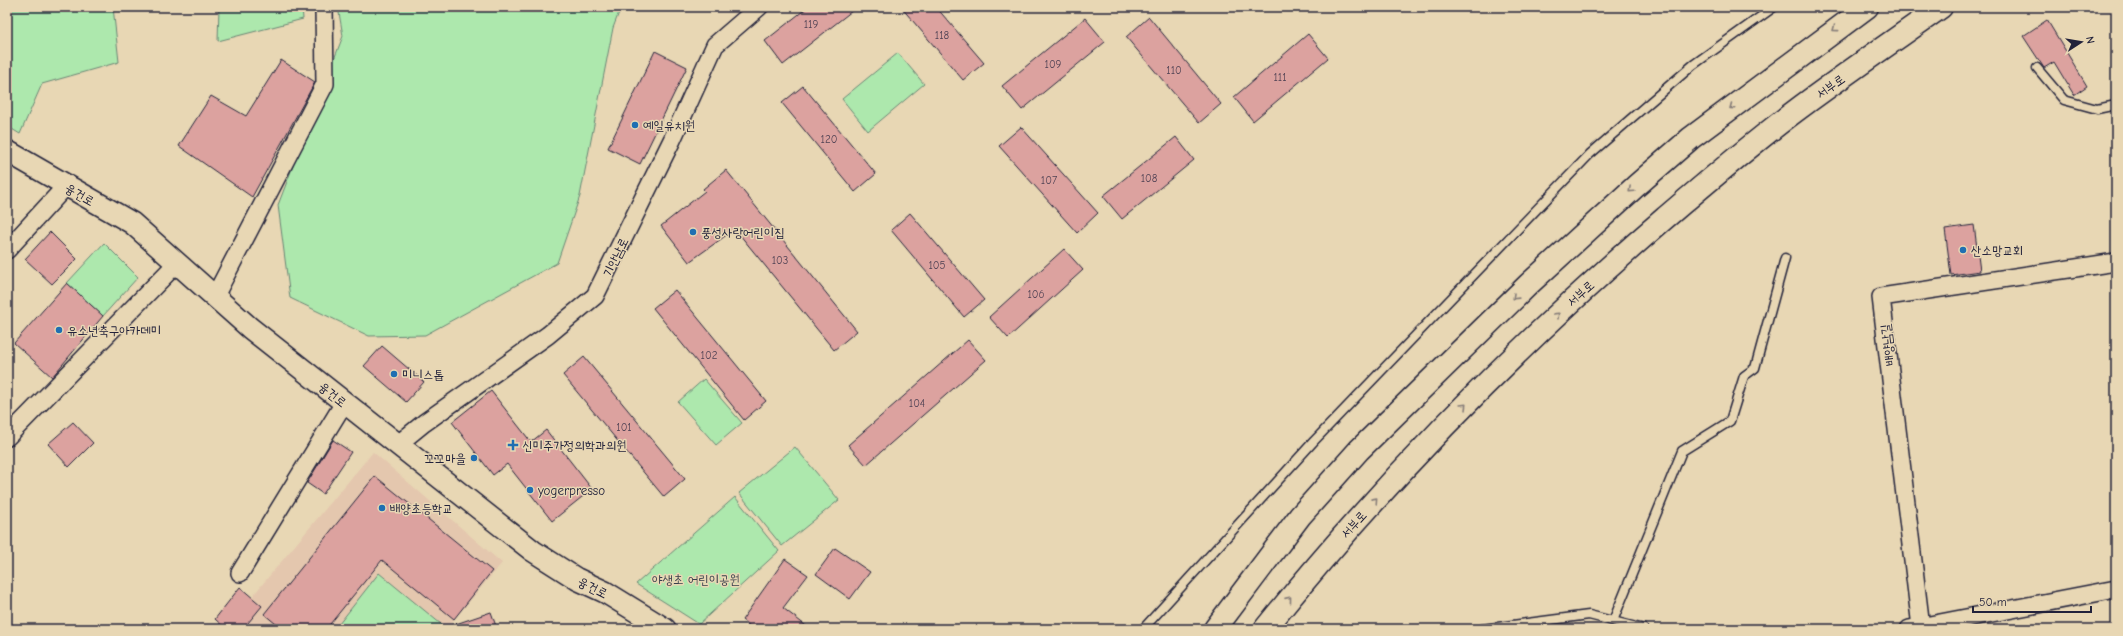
<svg xmlns="http://www.w3.org/2000/svg" width="2123" height="636" font-family="'Comic Neue','Poor Story',sans-serif">
	<style>
		.built { fill: #e4c7ae }
		.green { fill: #ade8ad; stroke: #688574 }
		.building { fill: #dca29f; stroke: #22223b }
		.lines { fill: none; stroke-linecap: round; stroke-linejoin: round }
		.service-casing { stroke: #22223b; stroke-width: 11 }
		.minor-casing { stroke: #22223b; stroke-width: 20 }
		.tertiary-casing { stroke: #22223b; stroke-width: 24 }
		.secondary-casing { stroke: #22223b; stroke-width: 25 }
		.service { stroke: #e8d7b4; stroke-width: 8 }
		.minor { stroke: #e8d7b4; stroke-width: 17 }
		.tertiary { stroke: #e8d7b4; stroke-width: 21 }
		.secondary { stroke: #e8d7b4; stroke-width: 22 }
		.oneway { stroke: #857c78 }
		.poi-dot { fill: #1f6fb2; stroke: #e8d7b4; stroke-width: 1.5 }
		.labels { text-anchor: middle; stroke-width: 3; stroke-linejoin: round; paint-order: stroke }
		.number-label { font-size: 11px; fill: #504254 }
		.street-label { font-size: 13px; fill: #22223b; stroke: #e8d7b4 }
		.poi-label { font-size: 13px; fill: #22223b; stroke: #e8d7b4; text-anchor: start }
		.park-label { font-size: 13px; fill: #37404c; stroke: #e8d7b4 }
	</style>
	<rect width="100%" height="100%" fill="#e8d7b4"/>
	<filter id="ink" filterUnits="userSpaceOnUse"><feTurbulence type="fractalNoise" baseFrequency=".025" numOctaves="2"/><feDisplacementMap in="SourceGraphic" scale="8" xChannelSelector="R" yChannelSelector="G"/><feConvolveMatrix kernelMatrix="1 2 1 2 8 2 1 2 1" color-interpolation-filters="sRGB"/></filter>
	<g filter="url(#ink)">
		<polygon class="built" points="373,452 502,563 451,623 456,629 225,629"/>
		<g class="green">
			<polygon points="7,7 113,7 119,62 42,84 20,134 7,126"/>
			<polygon points="219,7 302,7 303,19 218,41"/>
			<polygon points="338,7 621,7 613,28 580,196 557,263 425,335 369,336 290,298 278,205 343,36"/>
			<polygon points="898,53 924,84 868,131 842,99"/>
			<polygon points="104,243 138,277 103,316 67,283"/>
			<polygon points="704,379 742,423 716,445 678,402"/>
			<polygon points="795,447 839,500 782,546 739,493"/>
			<polygon points="735,497 779,551 699,624 636,584"/>
			<polygon points="379,573 447,629 335,629"/>
		</g>
		<g class="building">
			<polygon points="808,7 857,7 783,65 765,41"/>
			<polygon points="901,7 936,7 984,63 963,80"/>
			<polygon points="1149,17 1221,104 1199,123 1126,37"/>
			<polygon points="1085,18 1105,42 1022,110 1002,86"/>
			<polygon points="2047,20 2087,86 2074,95 2054,62 2044,68 2023,36"/>
			<polygon points="1308,34 1328,58 1253,121 1234,97"/>
			<polygon points="655,51 687,67 640,164 608,148"/>
			<polygon points="281,60 315,82 252,197 179,146 211,96 246,116"/>
			<polygon points="803,86 876,174 855,192 782,103"/>
			<polygon points="1021,127 1098,213 1077,233 999,146"/>
			<polygon points="1176,137 1194,160 1122,219 1103,196"/>
			<polygon points="726,170 857,331 834,350 735,229 689,262 661,226 705,191 703,189"/>
			<polygon points="910,213 984,300 964,317 891,230"/>
			<polygon points="1974,225 1980,271 1951,275 1945,229"/>
			<polygon points="50,232 77,259 52,284 25,259"/>
			<polygon points="1064,249 1083,270 1008,338 989,317"/>
			<polygon points="67,283 103,316 52,377 14,343"/>
			<polygon points="675,290 766,401 744,420 653,308"/>
			<polygon points="968,340 986,360 866,465 848,445"/>
			<polygon points="382,346 424,382 406,402 364,366"/>
			<polygon points="584,357 685,479 664,497 563,375"/>
			<polygon points="491,391 531,442 546,430 592,489 552,521 507,464 493,475 452,422"/>
			<polygon points="73,422 93,443 69,467 48,444"/>
			<polygon points="333,440 351,452 323,494 307,483"/>
			<polygon points="375,476 492,571 454,619 382,560 326,629 282,629 264,614"/>
			<polygon points="835,548 870,572 850,599 816,574"/>
			<polygon points="785,559 808,575 783,608 810,629 754,629 742,620"/>
			<polygon points="240,587 262,606 243,629 226,629 215,619"/>
			<polygon points="491,612 497,629 448,629 447,627"/>
		</g>
		<g class="lines">
			<defs>
				<g id="service">
					<polyline points="2037,68 2064,100 2097,109 2116,105"/>
					<polyline points="1613,621 1682,451 1730,421 1744,376 1755,368 1785,258"/>
					<polyline points="1143,629 1314,441 1590,154 1693,65 1774,7"/>
					<polyline points="1482,629 1589,615 1644,629"/>
				</g>
				<g id="minor">
					<polyline points="7,250 66,186"/>
					<polyline points="215,296 325,84 324,7"/>
					<polyline points="7,437 177,263"/>
					<polyline points="397,445 424,423 548,335 595,296 672,140 715,45 759,7"/>
					<polyline points="240,573 344,403"/>
					<polyline points="1921,627 1881,297 2116,262"/>
					<polyline points="1909,629 2116,589"/>
				</g>
				<polyline id="tertiary" points="7,151 132,223 250,328 533,551 577,579 605,592 665,629"/>
				<g id="secondary">
					<polyline points="1215,629 1300,516 1359,450 1529,284 1636,186 1691,138 1867,7"/>
					<path d="M1265,629C1385,480 1520,343 1665,218C1707,182 1750,145 1794,112C1842,76 1892,42 1941,7"/>
				</g>
			</defs>
			<use href="#service" class="service-casing"/>
			<use href="#minor" class="minor-casing"/>
			<use href="#tertiary" class="tertiary-casing"/>
			<use href="#secondary" class="secondary-casing"/>
			<use href="#service" class="service"/>
			<use href="#minor" class="minor"/>
			<use href="#tertiary" class="tertiary"/>
			<use href="#secondary" class="secondary"/>
		</g>
		<defs><path id="oneway-chevron" d="M-2-3.5L2.5 0L-2 3.5" fill="none" stroke-width="1.6" stroke-linecap="round" stroke-linejoin="round"/></defs>
		<g class="oneway">
			<use href="#oneway-chevron" transform="translate(1835 29) rotate(143)"/>
			<use href="#oneway-chevron" transform="translate(1732 107) rotate(143)"/>
			<use href="#oneway-chevron" transform="translate(1631 190) rotate(138)"/>
			<use href="#oneway-chevron" transform="translate(1515 297) rotate(136)"/>
			<use href="#oneway-chevron" transform="translate(1557 315) rotate(-44)"/>
			<use href="#oneway-chevron" transform="translate(1464 406) rotate(-45)"/>
			<use href="#oneway-chevron" transform="translate(1375 500) rotate(-48)"/>
			<use href="#oneway-chevron" transform="translate(1289 599) rotate(-51)"/>
		</g>
	</g>
	<g class="poi-dot">
		<circle cx="635" cy="125" r="4"/>
		<circle cx="693" cy="232" r="4"/>
		<circle cx="1963" cy="250" r="4"/>
		<circle cx="59" cy="330" r="4"/>
		<circle cx="394" cy="374" r="4"/>
		<path d="M511 439h4v4h4v4h-4v4h-4v-4h-4v-4h4z"/>
		<circle cx="474" cy="458" r="4"/>
		<circle cx="530" cy="490" r="4"/>
		<circle cx="382" cy="508" r="4"/>
	</g>
	<g class="labels">
		<g class="number-label">
			<text x="811" y="28">119</text>
			<text x="942" y="39">118</text>
			<text x="1053" y="68">109</text>
			<text x="1174" y="74">110</text>
			<text x="1280" y="81">111</text>
			<text x="829" y="143">120</text>
			<text x="1149" y="182">108</text>
			<text x="1049" y="184">107</text>
			<text x="780" y="264">103</text>
			<text x="937" y="269">105</text>
			<text x="1036" y="298">106</text>
			<text x="709" y="359">102</text>
			<text x="917" y="407">104</text>
			<text x="624" y="431">101</text>
		</g>
		<g class="street-label">
			<text transform="translate(1830 86) rotate(-35)" y="5">서부로</text>
			<text transform="translate(80 194) rotate(30)" y="5">융건로</text>
			<text transform="translate(615 257) rotate(-64)" y="5">기안남로</text>
			<text transform="translate(1580 293) rotate(-42)" y="5">서부로</text>
			<text transform="translate(1887 345) rotate(-97)" y="5">배양남길</text>
			<text transform="translate(333 394) rotate(39)" y="5">융건로</text>
			<text transform="translate(1353 524) rotate(-48)" y="5">서부로</text>
			<text transform="translate(593 587) rotate(27)" y="5">융건로</text>
		</g>
		<g class="poi-label">
			<text x="643" y="130">예일유치원</text>
			<text x="701" y="237">풍성사랑어린이집</text>
			<text x="1971" y="255">산소망교회</text>
			<text x="67" y="335">유소년축구아카데미</text>
			<text x="402" y="379">미니스톱</text>
			<text x="522" y="450">신미주가정의학과의원</text>
			<text x="466" y="463" text-anchor="end">꼬꼬마을</text>
			<text x="538" y="495">yogerpresso</text>
			<text x="390" y="513">배양초등학교</text>
		</g>
		<g class="park-label">
			<text x="696" y="584">야생초 어린이공원</text>
		</g>
	</g>
	<rect width="2123" height="636" fill="none" stroke="#e8d7b4" stroke-width="24"/>
	<rect x="12" y="12" width="2099" height="612" fill="none" stroke="#22223b" stroke-width="1.5" filter="url(#ink)"/>
	<g transform="translate(2081 42) rotate(78)" stroke="#e8d7b4" stroke-width="3" paint-order="stroke">
	<path d="M0-3L7 15L0 10L-7 15Z" fill="#22223b"/>
	<text y="-6" font-size="11" font-weight="bold" text-anchor="middle" fill="#22223b">N</text>
	</g>
	<path d="M1973 606v6h118v-6" fill="none" stroke="#22223b" stroke-width="2"/>
	<text x="1979" y="606" font-size="12" fill="#22223b" stroke="#e8d7b4" stroke-width="3" paint-order="stroke">50 m</text>
</svg>
